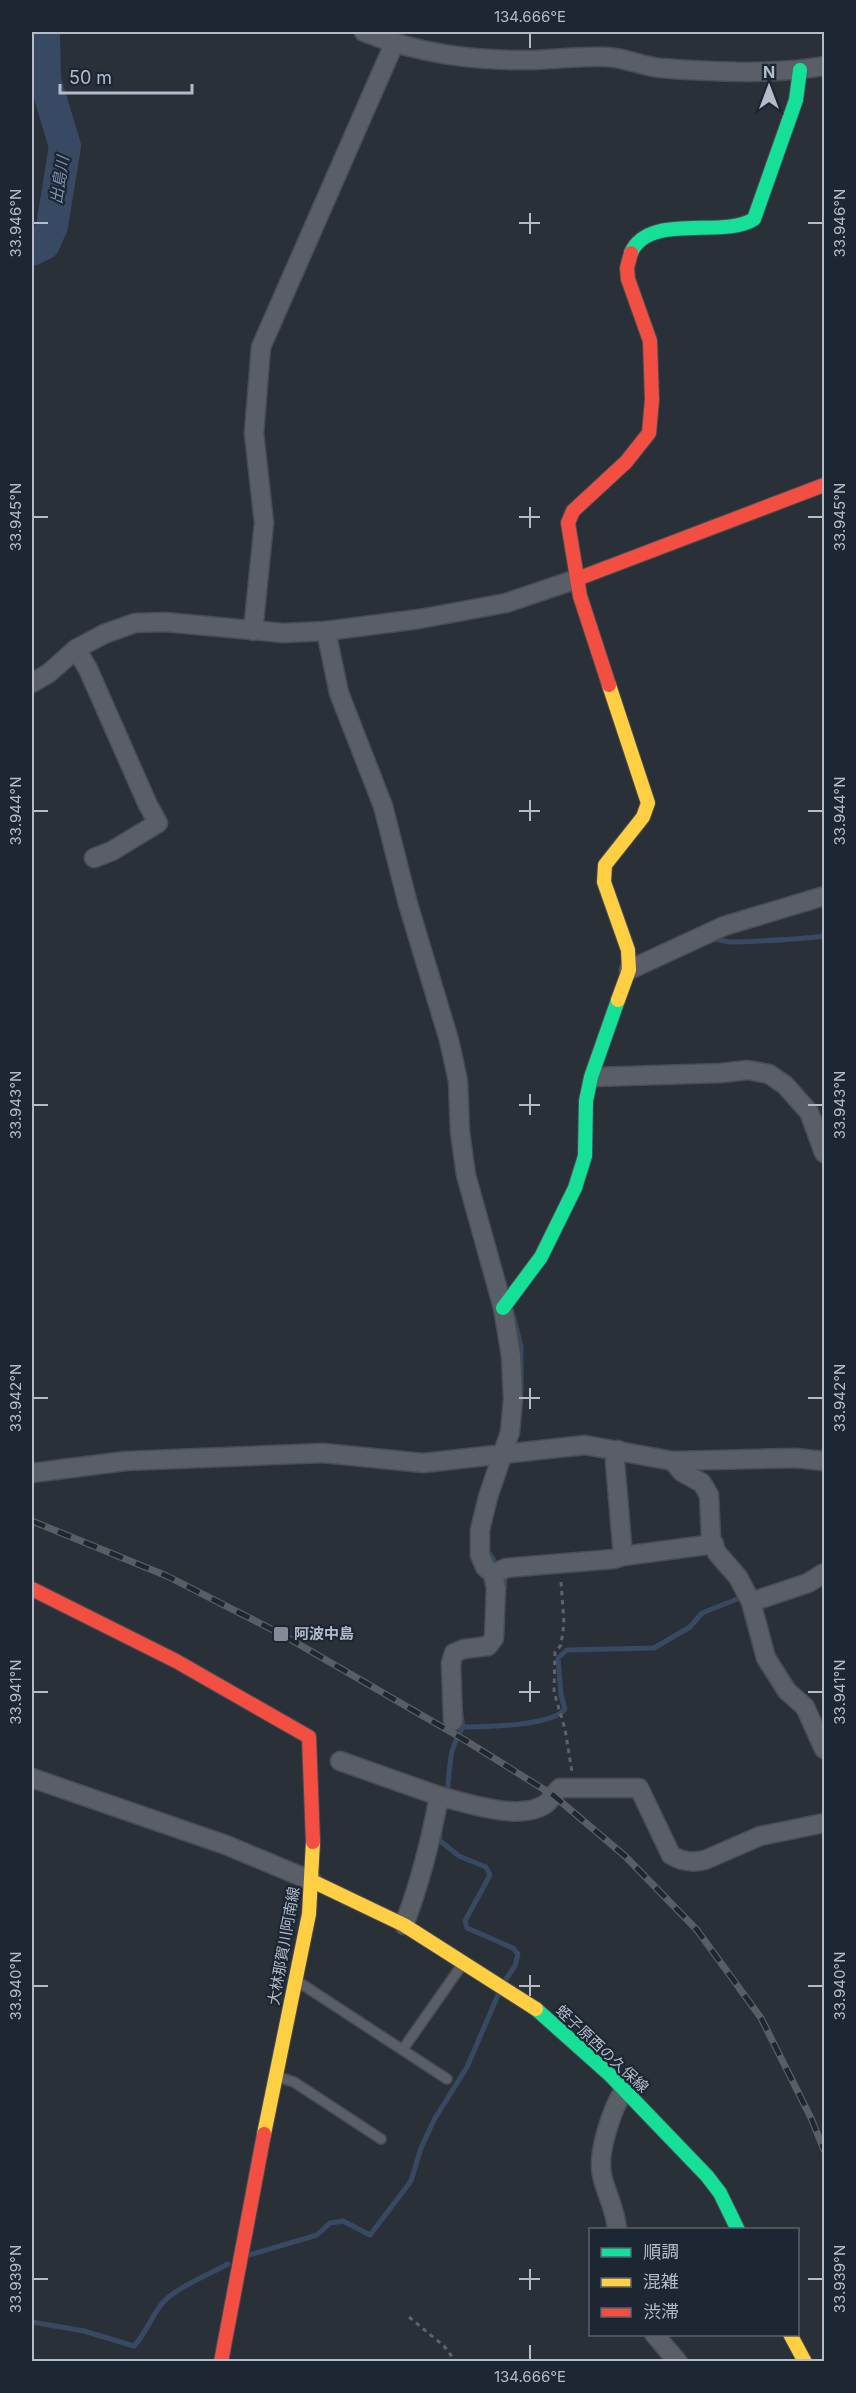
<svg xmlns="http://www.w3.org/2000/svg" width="856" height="2393" font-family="Inter,'Noto Sans JP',sans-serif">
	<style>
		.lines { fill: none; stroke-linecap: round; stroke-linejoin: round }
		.stream { stroke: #384963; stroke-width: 5 }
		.river { stroke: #384963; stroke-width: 32 }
		.lane-casing { stroke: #484c53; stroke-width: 12 }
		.street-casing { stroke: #484c53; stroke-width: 21 }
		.fast-casing { stroke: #484c53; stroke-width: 16 }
		.slow-casing { stroke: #484c53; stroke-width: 16 }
		.jam-casing { stroke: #484c53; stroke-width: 16 }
		.path { stroke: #5d636a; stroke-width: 3; stroke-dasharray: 4.5 4.5; stroke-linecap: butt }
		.lane { stroke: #5a5e66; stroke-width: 9 }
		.street { stroke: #5a5e66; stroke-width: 18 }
		.fast { stroke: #16e098; stroke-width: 14 }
		.slow { stroke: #ffcf43; stroke-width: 14 }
		.jam { stroke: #f24e42; stroke-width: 14 }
		.rail-casing { stroke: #595d64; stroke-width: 7 }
		.rail { stroke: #1d2633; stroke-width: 4.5; stroke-dasharray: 14; stroke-linecap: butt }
		.ticks { fill: none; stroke: #b4bcc9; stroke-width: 2 }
		.poi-dot { fill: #848b96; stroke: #1d2633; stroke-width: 2 }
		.labels { text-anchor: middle; stroke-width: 4.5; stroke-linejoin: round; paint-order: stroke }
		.poi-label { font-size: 15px; font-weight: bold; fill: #b4bcc9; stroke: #1d2633; text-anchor: start }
		.street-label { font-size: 15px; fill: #b4bcc9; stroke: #1d2633 }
		.water-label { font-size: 16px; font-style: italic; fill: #7c92b1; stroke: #1d2633 }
		.neatline { fill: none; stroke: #b4bcc9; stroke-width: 2 }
		.ticks-label { font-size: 15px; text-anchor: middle; fill: #b4bcc9 }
	</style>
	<rect width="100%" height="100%" fill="#2a3038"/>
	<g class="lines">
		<g class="stream">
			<path d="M710,940C717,938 725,942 733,942C764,941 794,940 824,936"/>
			<polyline points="513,1315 521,1346 521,1392"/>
			<polyline points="489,1553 505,1577 504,1590"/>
			<path d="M463,1727C483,1727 553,1726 565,1709L561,1695L558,1658L567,1650L654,1648L690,1627L702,1613L740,1598"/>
			<path d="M447,1794C451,1765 447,1753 463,1727L461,1714"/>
			<polyline points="440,1835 439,1840 459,1856 486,1867 490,1875 465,1921 467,1928 513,1948 518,1954 515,1966 506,1979"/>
			<polyline points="249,2255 317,2235 330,2223 343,2221 370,2235 411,2181 421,2148 434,2120 467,2067 498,1995"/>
			<path d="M32,2322L84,2331L134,2346C145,2334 150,2320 160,2306C172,2289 208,2275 228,2264"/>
		</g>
		<polyline class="river" points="32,250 44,244 52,226 65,146 45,80 44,32"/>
		<defs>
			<g id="lane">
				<polyline points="297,1981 447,2079"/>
				<polyline points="403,2049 462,1965"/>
				<polyline points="278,2077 294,2082 381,2139"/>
			</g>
			<g id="street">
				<path d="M364,32C419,54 474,61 534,60C558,59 583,56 607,57C625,58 642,66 660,68C714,72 772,75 824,66"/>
				<polyline points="253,631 264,523 254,433 261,347 394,44"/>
				<polyline points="326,631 339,693 383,806 408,904 449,1040 458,1081 460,1132 466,1175 503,1308 511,1356 513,1399 510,1432 488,1497 480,1530 480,1555 485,1567 493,1574 496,1588 494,1638 488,1646 464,1649 454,1653 451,1663 453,1721"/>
				<polyline points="76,649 88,669 148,805 158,823 112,851 94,858"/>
				<polyline points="32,683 49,673 76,649 104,634 135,623 165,622 283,633 326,631 419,619 506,603 577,579"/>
				<polyline points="629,970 724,926 824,896"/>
				<polyline points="595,1077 721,1073 748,1070 769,1074 785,1085 809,1112 824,1153"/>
				<polyline points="618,1450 615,1462 623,1556 714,1544"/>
				<polyline points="673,1461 682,1472 702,1483 709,1495 711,1538 717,1553 738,1577 751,1602 766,1658 787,1691 805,1707 824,1749"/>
				<polyline points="32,1473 126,1461 323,1453 423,1463 585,1445 673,1461 795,1458 824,1461"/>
				<polyline points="493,1574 506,1568 614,1559 623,1556"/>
				<polyline points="751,1602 808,1583 824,1573"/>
				<polyline points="340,1761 439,1796"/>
				<polyline points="32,1778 226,1845 312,1881"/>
				<path d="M404,1925C420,1883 431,1840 439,1796C467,1803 518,1821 544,1805C550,1802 554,1793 560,1788H639L671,1855C682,1862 692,1863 705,1860L760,1836L824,1823"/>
				<path d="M617,2230C616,2210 606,2194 602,2175C597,2153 612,2109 624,2090"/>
				<polyline points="654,2334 678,2362"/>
			</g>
			<g id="fast">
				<path d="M631,253C648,212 724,239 754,219L796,100L800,70"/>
				<polyline points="503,1308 541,1257 575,1188 585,1156 586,1101 591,1077 618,1000"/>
				<polyline points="536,2009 609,2074 707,2176 720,2193 738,2230"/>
			</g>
			<g id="slow">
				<polyline points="609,685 648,803 643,817 605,865 604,882 628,950 629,970 618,1000"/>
				<polyline points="312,1881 404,1925 536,2009"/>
				<polyline points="264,2134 309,1914 313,1842"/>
				<polyline points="790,2334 805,2362"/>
			</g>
			<g id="jam">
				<polyline points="577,579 824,485"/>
				<polyline points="609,685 580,596 568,523 573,511 626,462 649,433 652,400 650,341 628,279 627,268 631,253"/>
				<polyline points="32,1589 176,1661 309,1737 313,1842"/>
				<polyline points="221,2362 264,2134"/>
			</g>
		</defs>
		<use href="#lane" class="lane-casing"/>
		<use href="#street" class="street-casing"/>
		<use href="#fast" class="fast-casing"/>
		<use href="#slow" class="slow-casing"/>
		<use href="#jam" class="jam-casing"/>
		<g class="path">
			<polyline points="561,1582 564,1623 561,1645 555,1652 554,1692 565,1729 572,1772"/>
			<polyline points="409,2317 444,2346 456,2362"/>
		</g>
		<use href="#lane" class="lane"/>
		<use href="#street" class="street"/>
		<use href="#fast" class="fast"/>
		<use href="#slow" class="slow"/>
		<use href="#jam" class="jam"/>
		<defs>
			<polyline id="rail" points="32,1521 167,1576 281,1634 463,1739 553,1795 625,1856 697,1930 761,2018 811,2118 824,2150"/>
		</defs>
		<use href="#rail" class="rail-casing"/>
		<use href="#rail" class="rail"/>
	</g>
	<path class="ticks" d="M530,33V48M530,213V234M33,223H48M519,223H540M808,223H823M530,507V528M33,517H48M519,517H540M808,517H823M530,800V821M33,811H48M519,811H540M808,811H823M530,1094V1115M33,1105H48M519,1105H540M808,1105H823M530,1388V1409M33,1398H48M519,1398H540M808,1398H823M530,1681V1702M33,1692H48M519,1692H540M808,1692H823M530,1975V1996M33,1986H48M519,1986H540M808,1986H823M530,2269V2290M33,2279H48M519,2279H540M808,2279H823M530,2345V2360"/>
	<rect class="poi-dot" x="273" y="1626" width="16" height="16" rx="3"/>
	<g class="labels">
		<g class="poi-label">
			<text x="294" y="1639">阿波中島</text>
		</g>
		<g class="street-label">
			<text transform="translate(284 1946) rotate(-80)" y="5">大林那賀川阿南線</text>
			<text transform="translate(602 2049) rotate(43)" y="5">蛭子原西の久保線</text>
		</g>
		<g class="water-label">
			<text transform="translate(59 180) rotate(-81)" y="6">出島川</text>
		</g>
	</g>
	<rect width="856" height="2393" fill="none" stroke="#1d2633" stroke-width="66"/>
	<rect x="589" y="2228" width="210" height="108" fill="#1d2633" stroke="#59626f" stroke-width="1.5"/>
	<rect x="601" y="2248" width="30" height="9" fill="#16e098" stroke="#59626f" stroke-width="1.5"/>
	<text x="643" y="2258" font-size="18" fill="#b4bcc9">順調</text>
	<rect x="601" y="2278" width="30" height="9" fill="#ffcf43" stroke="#59626f" stroke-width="1.5"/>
	<text x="643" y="2288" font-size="18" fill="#b4bcc9">混雑</text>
	<rect x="601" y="2308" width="30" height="9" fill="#f24e42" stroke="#59626f" stroke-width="1.5"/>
	<text x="643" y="2318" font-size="18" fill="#b4bcc9">渋滞</text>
	<g transform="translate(769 87)" stroke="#1d2633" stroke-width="4.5" paint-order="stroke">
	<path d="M0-4.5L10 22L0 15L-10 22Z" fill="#b4bcc9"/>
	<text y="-9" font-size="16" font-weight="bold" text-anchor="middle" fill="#b4bcc9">N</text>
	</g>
	<path d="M60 84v9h132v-9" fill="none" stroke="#b4bcc9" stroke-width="3"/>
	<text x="69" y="84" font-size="18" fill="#b4bcc9" stroke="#1d2633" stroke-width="4.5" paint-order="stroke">50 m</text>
	<rect x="33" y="33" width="790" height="2327" class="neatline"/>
	<g class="ticks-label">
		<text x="530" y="22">134.666°E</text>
		<text transform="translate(16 223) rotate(-90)" y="5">33.946°N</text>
		<text transform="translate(840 223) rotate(-90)" y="5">33.946°N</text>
		<text transform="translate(16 517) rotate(-90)" y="5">33.945°N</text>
		<text transform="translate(840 517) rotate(-90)" y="5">33.945°N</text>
		<text transform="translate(16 811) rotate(-90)" y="5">33.944°N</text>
		<text transform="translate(840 811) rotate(-90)" y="5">33.944°N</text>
		<text transform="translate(16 1105) rotate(-90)" y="5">33.943°N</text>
		<text transform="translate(840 1105) rotate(-90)" y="5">33.943°N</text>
		<text transform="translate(16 1398) rotate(-90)" y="5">33.942°N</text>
		<text transform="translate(840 1398) rotate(-90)" y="5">33.942°N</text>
		<text transform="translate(16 1692) rotate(-90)" y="5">33.941°N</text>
		<text transform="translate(840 1692) rotate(-90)" y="5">33.941°N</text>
		<text transform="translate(16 1986) rotate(-90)" y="5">33.940°N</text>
		<text transform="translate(840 1986) rotate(-90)" y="5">33.940°N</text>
		<text transform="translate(16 2279) rotate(-90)" y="5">33.939°N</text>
		<text transform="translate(840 2279) rotate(-90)" y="5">33.939°N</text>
		<text x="530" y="2382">134.666°E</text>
	</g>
</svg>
